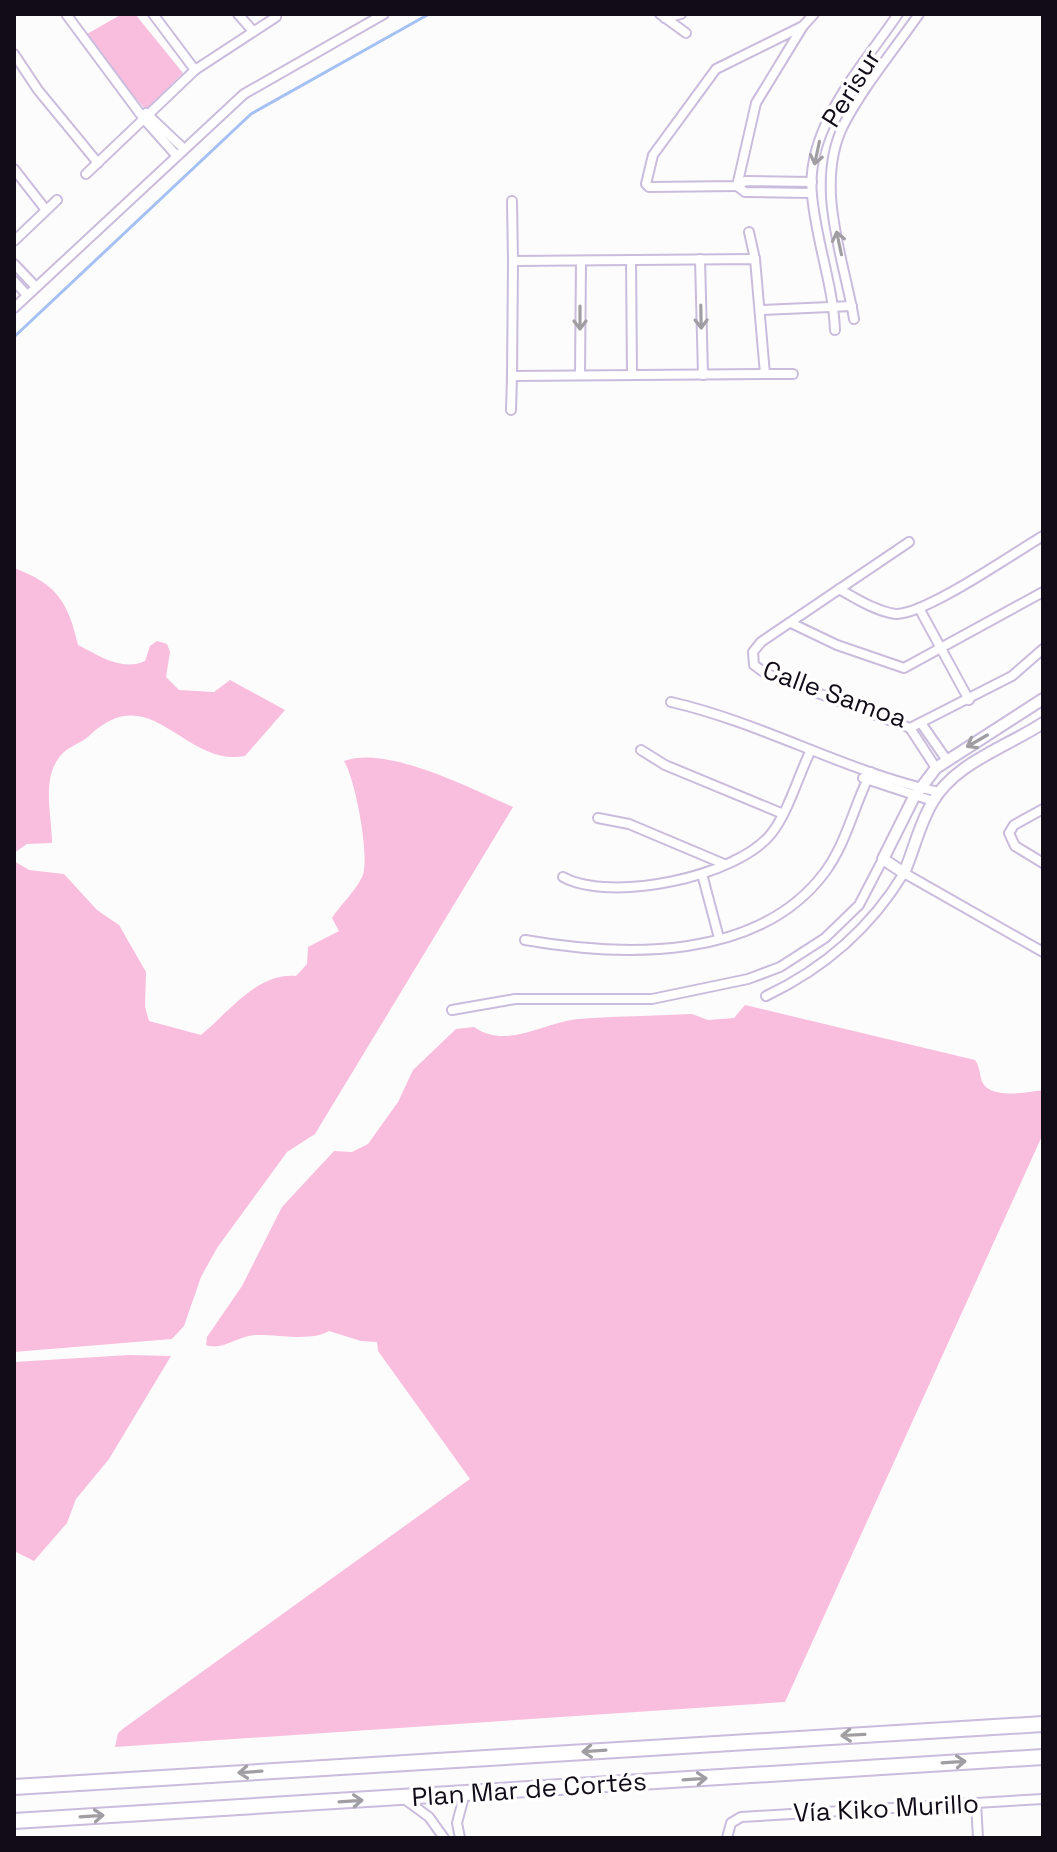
<svg xmlns="http://www.w3.org/2000/svg" width="1057" height="1852" font-family="'Space Grotesk',sans-serif">
	<style>
		.green { fill: #f9bede }
		.lines { fill: none; stroke-linecap: round; stroke-linejoin: round }
		.stream { stroke: #a5c1f3; stroke-width: 3 }
		.minor-casing { stroke: #c9bcdd; stroke-width: 12 }
		.tertiary-casing { stroke: #c9bcdd; stroke-width: 14 }
		.trunk-casing { stroke: #c9bcdd; stroke-width: 18 }
		.minor { stroke: #fff; stroke-width: 8 }
		.tertiary { stroke: #fff; stroke-width: 10 }
		.trunk { stroke: #fff; stroke-width: 14 }
		.oneway { stroke: #a09ea3 }
		.labels { text-anchor: middle; stroke-width: 7; stroke-linejoin: round; paint-order: stroke }
		.street-label { font-size: 26px; fill: #110c18; stroke: #fff }
	</style>
	<rect width="100%" height="100%" fill="#fcfcfc"/>
	<g class="green">
		<polygon points="122,14 135,14 183,73 146,110 112,71 87,34"/>
		<path d="M14,568C57,584 68,602 78,645C98,655 122,672 145,661L150,646L157,641L167,644L170,652L166,677L179,690L214,692L230,680L285,710L245,756C184,768 151,676 89,736C81,743 70,746 63,753C40,776 52,814 52,843L27,844L14,853V861L29,870L64,874L97,910L119,925L146,972L145,1007L149,1021L201,1035C229,1012 258,972 296,976L307,964L308,947L339,931L332,918C341,904 355,892 362,877C371,860 355,778 344,761C387,745 472,789 513,807L315,1134L287,1152L217,1248L201,1277L184,1326L172,1339L14,1352Z"/>
		<path d="M745,1005L975,1060C981,1068 979,1078 984,1085C995,1099 1029,1092 1043,1090V1134L785,1702L115,1747L118,1733L124,1728L470,1479L378,1351L377,1342L361,1341L329,1331C311,1342 277,1334 255,1335C237,1336 223,1351 206,1345L207,1337L242,1286L282,1207L334,1151L352,1152L368,1144L398,1102L413,1070L456,1029L474,1027C507,1050 545,1022 578,1019C615,1016 654,1016 692,1014L708,1020L734,1018Z"/>
		<polygon points="129,1355 171,1356 109,1459 76,1499 67,1523 34,1561 14,1551 14,1362"/>
	</g>
	<g class="lines">
		<polyline class="stream" points="14,337 251,114 429,14"/>
		<defs>
			<g id="minor">
				<polyline points="66,14 144,119 176,155"/>
				<polyline points="153,14 195,70"/>
				<polyline points="238,14 252,30"/>
				<polyline points="660,14 686,33"/>
				<polyline points="665,18 681,14"/>
				<polyline points="14,54 38,90 98,163"/>
				<polyline points="146,113 183,148"/>
				<polyline points="14,169 46,210"/>
				<polyline points="86,174 195,70 276,17"/>
				<polyline points="812,182 745,181 737,186 649,187 646,184 653,155 716,69 803,26 814,14"/>
				<polyline points="737,186 756,103 803,26"/>
				<polyline points="737,186 745,192 811,193"/>
				<polyline points="512,201 513,261"/>
				<polyline points="749,232 755,259"/>
				<polyline points="14,241 57,200"/>
				<polyline points="700,259 703,375"/>
				<polygon points="755,259 765,374 512,376 513,261"/>
				<polyline points="631,260 632,375"/>
				<polyline points="14,264 36,287"/>
				<polyline points="14,281 27,295"/>
				<polyline points="14,308 244,94 384,14"/>
				<polyline points="762,310 852,306"/>
				<path d="M854,319C844,259 814,186 843,126C863,87 894,50 919,14"/>
				<path d="M835,330C833,284 816,241 812,195C805,127 863,66 898,14"/>
				<polyline points="765,374 793,374"/>
				<polyline points="580,375 581,261"/>
				<polyline points="511,410 512,376"/>
				<polyline points="909,542 761,642 753,652 754,665 765,673 910,728 1012,676 1043,649"/>
				<path d="M839,589C855,598 877,612 896,614C925,615 1014,553 1043,536"/>
				<polyline points="919,608 969,700"/>
				<polyline points="791,623 837,645 904,668 1043,592"/>
				<path d="M671,702C763,723 846,772 939,792"/>
				<polyline points="921,723 946,759"/>
				<polyline points="910,728 936,768"/>
				<polyline points="641,750 665,765 781,813"/>
				<polyline points="863,778 933,801"/>
				<polyline points="1043,809 1014,825 1009,833 1015,846 1043,863"/>
				<polyline points="598,818 629,824 724,864"/>
				<polyline points="702,874 719,938"/>
				<path d="M563,877C611,903 736,877 771,834C789,811 798,776 811,750"/>
				<path d="M525,940C623,957 758,962 825,872C847,842 854,805 871,772"/>
				<path d="M766,996C825,968 870,929 904,873L1043,952"/>
				<polyline points="452,1010 515,999 652,999 748,979 780,967 825,938 859,905 883,859"/>
				<polyline points="403,1798 429,1817 444,1838"/>
				<polyline points="976,1803 978,1838"/>
				<polyline points="460,1838 457,1823 465,1793"/>
				<polyline points="727,1838 731,1823 741,1817 1043,1799"/>
			</g>
			<path id="tertiary" d="M1043,699L936,768L914,797L883,859L904,873C914,850 919,825 932,803C954,763 1007,747 1043,723"/>
			<g id="trunk">
				<polyline points="14,1787 1043,1724"/>
				<polyline points="14,1821 1043,1757"/>
			</g>
		</defs>
		<use href="#minor" class="minor-casing"/>
		<use href="#tertiary" class="tertiary-casing"/>
		<use href="#trunk" class="trunk-casing"/>
		<use href="#minor" class="minor"/>
		<use href="#tertiary" class="tertiary"/>
		<use href="#trunk" class="trunk"/>
	</g>
	<defs><path id="oneway-shaft" d="M-6 0H5M1.5-3L5.5 0L1.5 3" fill="none" stroke-width="1.6" stroke-linecap="round" stroke-linejoin="round" transform="scale(2)"/></defs>
	<g class="oneway">
		<use href="#oneway-shaft" transform="translate(817 153) rotate(102)"/>
		<use href="#oneway-shaft" transform="translate(839 243) rotate(-102)"/>
		<use href="#oneway-shaft" transform="translate(701 317) rotate(89)"/>
		<use href="#oneway-shaft" transform="translate(580 318) rotate(90)"/>
		<use href="#oneway-shaft" transform="translate(977 741) rotate(150)"/>
		<use href="#oneway-shaft" transform="translate(853 1735) rotate(177)"/>
		<use href="#oneway-shaft" transform="translate(594 1751) rotate(176)"/>
		<use href="#oneway-shaft" transform="translate(954 1762) rotate(-4)"/>
		<use href="#oneway-shaft" transform="translate(250 1772) rotate(176)"/>
		<use href="#oneway-shaft" transform="translate(695 1779) rotate(-4)"/>
		<use href="#oneway-shaft" transform="translate(351 1801) rotate(-4)"/>
		<use href="#oneway-shaft" transform="translate(92 1816) rotate(-4)"/>
	</g>
	<g class="labels">
		<g class="street-label">
			<text transform="translate(851 88) rotate(-58)" y="9">Perisur</text>
			<text transform="translate(835 694) rotate(20)" y="9">Calle Samoa</text>
			<text transform="translate(529 1789) rotate(-4)" y="9">Plan Mar de Cortés</text>
			<text transform="translate(886 1808) rotate(-3)" y="9">Vía Kiko Murillo</text>
		</g>
	</g>
	<rect width="1057" height="1852" fill="none" stroke="#110c18" stroke-width="32"/>
</svg>
